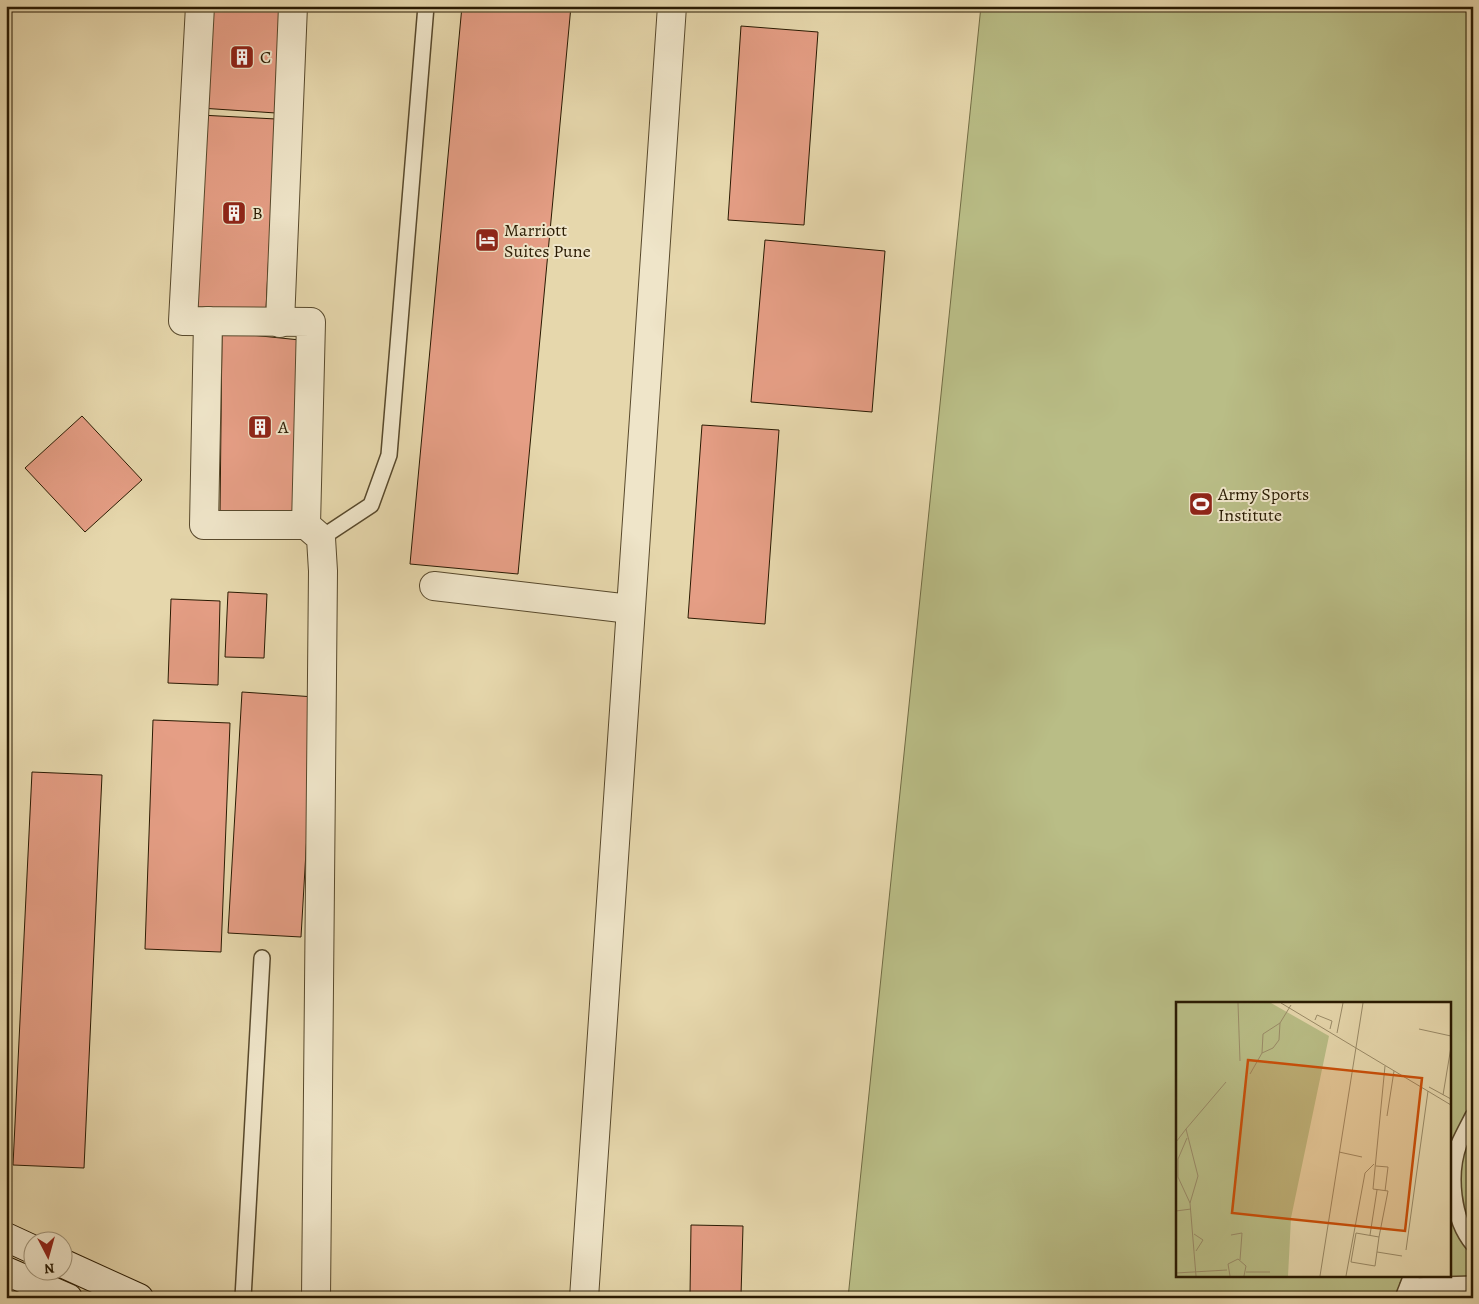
<svg xmlns="http://www.w3.org/2000/svg" width="1479" height="1304" font-family="Alegreya,serif">
	<style>
		.green { fill: #b9bd86; stroke: #716c44; fill-rule: evenodd }
		.building { fill: #e59e85; stroke: #291a02 }
		.lines { fill: none; stroke-linecap: round; stroke-linejoin: round }
		.lane-casing { stroke: #58492c; stroke-width: 18 }
		.street-casing { stroke: #58492c; stroke-width: 30 }
		.secondary-casing { stroke: #291a02; stroke-width: 30 }
		.lane { stroke: #efe5c9; stroke-width: 15 }
		.street { stroke: #efe5c9; stroke-width: 28 }
		.secondary { stroke: #efe5c9; stroke-width: 28 }
		.labels { text-anchor: middle; stroke-width: 4; stroke-linejoin: round; paint-order: stroke }
		.poi-label { font-size: 18px; fill: #291a02; stroke: #efe5c9; text-anchor: start }
		.inset-road { fill: none; stroke: #9a8b68; stroke-width: 1 }
		.view { fill: #cb500a; fill-opacity: 0.15; stroke: #cb500a; stroke-width: 2.5 }
		.inset-edge { fill: none; stroke: #291a02; stroke-width: 2.5 }
	</style>
	<rect width="100%" height="100%" fill="#e6d7ac"/>
	<filter id="stains"><feTurbulence type="fractalNoise" baseFrequency=".004" numOctaves="4"/><feColorMatrix values="0 0 0 0 .2 0 0 0 0 .09 0 0 0 0 .02 0 0 0 .5 -.17"/></filter>
	<radialGradient id="worn" r=".72"><stop offset=".6" stop-color="#630" stop-opacity="0"/><stop offset="1" stop-color="#630" stop-opacity=".3"/></radialGradient>
	<path class="green" d="M981,6H1473V1298H848ZM1178,1003H1450V1275H1178Z"/>
	<g class="building">
		<polygon points="209,6 282,6 276,113 200,108"/>
		<polygon points="462,6 571,6 518,574 410,564"/>
		<polygon points="741,26 818,32 804,225 728,220"/>
		<polygon points="200,115 276,119 266,309 192,307"/>
		<polygon points="765,240 885,251 872,412 751,402"/>
		<polygon points="222,332 300,340 299,515 220,515"/>
		<polygon points="82,416 142,480 85,532 25,468"/>
		<polygon points="702,425 779,430 765,624 688,618"/>
		<polygon points="228,592 267,594 264,658 225,657"/>
		<polygon points="171,599 220,601 218,685 168,683"/>
		<polygon points="242,692 315,697 301,937 228,933"/>
		<polygon points="153,720 230,723 221,952 145,949"/>
		<polygon points="32,772 102,775 84,1168 13,1165"/>
		<polygon points="691,1225 743,1226 741,1296 690,1295"/>
	</g>
	<g class="lines">
		<defs>
			<g id="lane">
				<polyline points="321,538 371,505 389,455 426,6"/>
				<path d="M1473,1116C1468,1126 1463,1135 1459,1144C1448,1174 1452,1219 1473,1244"/>
				<polyline points="1408,1286 1473,1284"/>
				<polyline points="243,1298 262,958"/>
				<polyline points="1403,1298 1412,1275"/>
			</g>
			<g id="street">
				<polyline points="200,6 183,321 311,322 306,525 321,538 323,571 316,1298"/>
				<polyline points="208,321 204,525 306,525"/>
				<polyline points="280,323 293,6"/>
				<polyline points="434,586 630,609"/>
				<polyline points="584,1298 672,6"/>
			</g>
			<g id="secondary">
				<polyline points="6,1237 32,1249"/>
				<polyline points="62,1263 139,1298"/>
				<polyline points="6,1271 68,1298"/>
			</g>
		</defs>
		<use href="#lane" class="lane-casing"/>
		<use href="#street" class="street-casing"/>
		<use href="#secondary" class="secondary-casing"/>
		<use href="#lane" class="lane"/>
		<use href="#street" class="street"/>
		<use href="#secondary" class="secondary"/>
	</g>
	<defs>
		<symbol id="building-square" viewBox="-11 -11 22 22"><rect x="-9" y="-9" width="18" height="18" rx="4" fill="#8f2418" stroke="#efe5c9"/><path d="M-4-6H4V6H1V3H-1V6H-4ZM-2.5-4.3h1.7v1.8h-1.7ZM.8-4.3h1.7v1.8H.8ZM-2.5-1h1.7V.8h-1.7ZM.8-1h1.7V.8H.8Z" fill="#fff"/></symbol>
		<symbol id="hotel-square" viewBox="-11 -11 22 22"><rect x="-9" y="-9" width="18" height="18" rx="4" fill="#8f2418" stroke="#efe5c9"/><path d="M-6-4.5h1.5V1H6V5H4.5V3h-9V5H-6ZM-4 0a1.8 1.8 0 1 1 3.6 0ZM.5 0V-2.5h3Q6-2.5 6 0Z" fill="#fff"/></symbol>
		<symbol id="stadium-square" viewBox="-11 -11 22 22"><rect x="-9" y="-9" width="18" height="18" rx="4" fill="#8f2418" stroke="#efe5c9"/><path d="M0-5a6.5 5 0 1 0 0 10a6.5 5 0 1 0 0-10ZM-3.5-1.8h7v3.6h-7Z" fill="#fff"/></symbol>
	</defs>
	<g fill-rule="evenodd">
		<use href="#building-square" x="228" y="43" width="28" height="28"/>
		<use href="#building-square" x="220" y="199" width="28" height="28"/>
		<use href="#hotel-square" x="473" y="226" width="28" height="28"/>
		<use href="#building-square" x="246" y="413" width="28" height="28"/>
		<use href="#stadium-square" x="1187" y="490" width="28" height="28"/>
	</g>
	<g class="labels">
		<g class="poi-label">
			<text x="260" y="63">C</text>
			<text x="252" y="219">B</text>
			<text x="504" y="236">Marriott<tspan x="504" dy="21">Suites Pune</tspan></text>
			<text x="278" y="433">A</text>
			<text x="1218" y="500">Army Sports<tspan x="1218" dy="21">Institute</tspan></text>
		</g>
	</g>
	<g transform="translate(1176 1002)">
		<rect width="275" height="275" fill="#e6d7ac"/>
		<path d="M0,1H95L153,34L115,216L112,274H0Z" fill="#b9bd86"/>
		<path class="inset-road" d="M62,1L64,59M105,1L275,103M139,18L141,13L156,19L154,27M243,27L275,34M161,31L167,1M86,51L87,32L104,21L115,3M74,72L86,51L97,46L103,38L104,21M253,85L275,97M267,93L275,45M211,114L218,69M11,136L2,157V175L14,201L20,274M0,140L10,127M163,150L186,155M200,164L212,165L209,189M14,201L22,174L10,127L50,80M0,209L15,207M180,231L203,235L199,264L175,260ZM18,232L27,238L20,249M55,233L66,231L64,258M194,233L201,188M203,235L212,189L197,187L209,64M230,248L252,89M201,250L226,254M70,270H94M0,271L51,268M54,274L52,262L62,257L70,264L68,274M144,274L187,1M170,274L189,171L198,162"/>
		<path class="view" d="M72,58L246,76L229,229L56,211Z"/>
		<rect width="275" height="275" class="inset-edge"/>
	</g>
	<rect width="1479" height="1304" fill="none" stroke="#e6d7ac" stroke-width="25"/>
	<rect x="8" y="8" width="1464" height="1289" fill="none" stroke="#291a02" stroke-width="2.5"/>
	<rect x="12" y="12" width="1454" height="1279" fill="none" stroke="#291a02"/>
	<g transform="translate(48 1256) rotate(174)"><circle r="24" fill="#efe5c9" stroke="#a09479"/>
	<path d="M0-4L9 19L0 12L-9 19Z" fill="#8f2418"/>
	<text y="-8" font-size="14" font-weight="bold" text-anchor="middle" fill="#291a02">N</text>
	</g>
	<rect width="100%" height="100%" filter="url(#stains)"/>
	<rect width="100%" height="100%" fill="url(#worn)"/>
</svg>
